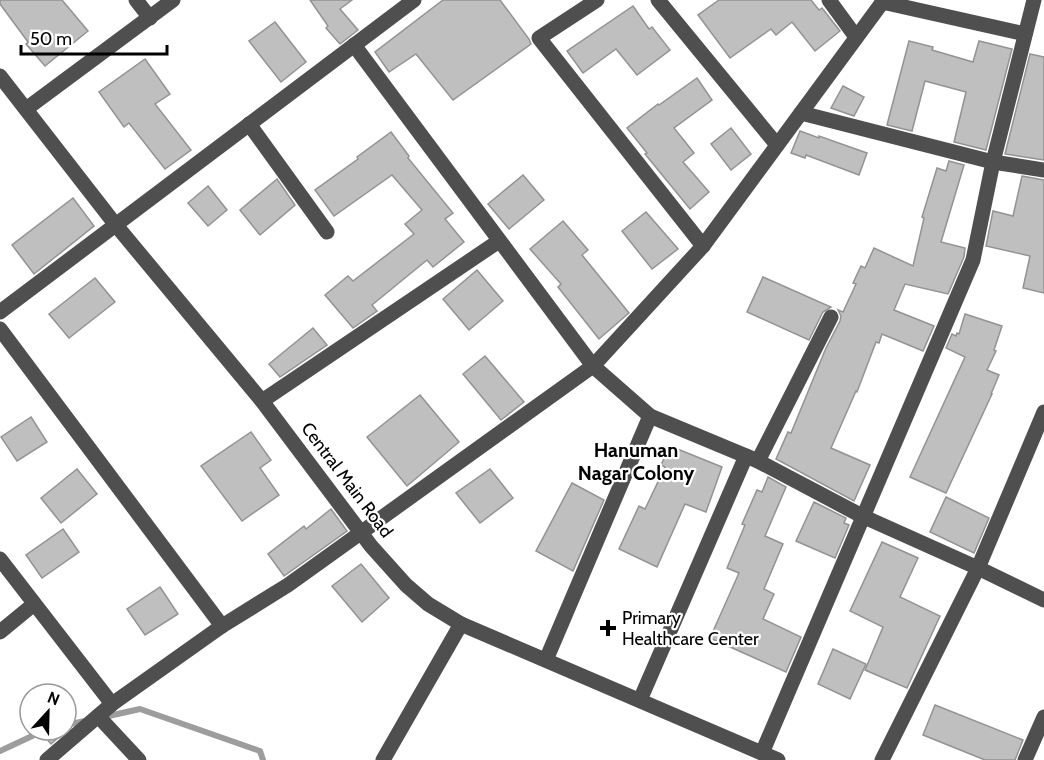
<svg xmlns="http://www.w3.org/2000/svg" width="1044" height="760" font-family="Cabin,sans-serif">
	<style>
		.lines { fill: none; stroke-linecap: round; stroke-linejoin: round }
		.stream { stroke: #9d9d9d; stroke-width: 6 }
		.building { fill: #bfbfbf; stroke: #939393; stroke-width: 1.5 }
		.minor { stroke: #4f4f4f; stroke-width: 15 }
		.poi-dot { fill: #000; stroke: #fff; stroke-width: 2 }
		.labels { text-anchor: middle; stroke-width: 4.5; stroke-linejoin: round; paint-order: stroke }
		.street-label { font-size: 18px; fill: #000; stroke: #fff }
		.poi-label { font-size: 18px; fill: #000; stroke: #fff; text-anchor: start }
		.neighbourhood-label { font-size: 20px; font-weight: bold; fill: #000; stroke: #fff }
	</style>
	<rect width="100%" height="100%" fill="#fff"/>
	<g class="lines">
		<g class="stream">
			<polyline points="104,717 140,709 260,751 263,760"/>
			<polyline points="66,725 85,721"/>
			<polyline points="0,751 45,730"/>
		</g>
	</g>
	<g class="building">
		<polygon points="0,0 62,0 88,31 45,66 26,44 28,42 0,4"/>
		<polygon points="310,0 352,0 340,9 358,30 340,44 326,28 328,26"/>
		<polygon points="443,0 500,0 529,39 531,44 453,100 416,54 389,72 375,52"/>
		<polygon points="719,0 811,0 819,10 822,8 840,31 815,51 792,22 776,35 771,29 730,58 698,15"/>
		<polygon points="633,6 649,29 652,27 670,50 637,75 616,49 583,73 567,51"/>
		<polygon points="275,22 306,62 281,82 249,41"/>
		<polygon points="909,41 933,47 932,50 973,62 979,41 1012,49 986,150 954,142 966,92 925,81 912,131 887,125"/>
		<polygon points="1030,54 1044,57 1044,160 1005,154"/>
		<polygon points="145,59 170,94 155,104 191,150 165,169 129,123 124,127 99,92"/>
		<polygon points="697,78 712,100 674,128 694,153 683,162 709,192 690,209 645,154 647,153 627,128 658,104 659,105"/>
		<polygon points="843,86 864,97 854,116 831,108"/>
		<polygon points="731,128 751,154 731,170 711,144"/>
		<polygon points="800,131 819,138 819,136 867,153 859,175 806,155 805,158 791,153"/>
		<polygon points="391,132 409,156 408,158 453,213 445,219 464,242 433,267 427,260 372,305 377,311 353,328 325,295 348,276 353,281 414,234 405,224 422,210 392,175 334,216 315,190 358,159 357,157"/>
		<polygon points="949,161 964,165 941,242 965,248 964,257 948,294 905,284 894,310 934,326 923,351 882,334 879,343 876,342 857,392 856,391 831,448 870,465 854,501 776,459 788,432 791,433 826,348 840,321 841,316 838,310 843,312 856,284 853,283 861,266 865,268 874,248 913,266 924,218 922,217 937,168 946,171"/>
		<polygon points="523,175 544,200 509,229 488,204"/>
		<polygon points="1022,176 1044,180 1044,293 1023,288 1030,256 986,246 993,211 1013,216"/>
		<polygon points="277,179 295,205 260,235 240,210"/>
		<polygon points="208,186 227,210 208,226 188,203"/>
		<polygon points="73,198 94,226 34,274 12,245"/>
		<polygon points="646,212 678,249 652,269 622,231"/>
		<polygon points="563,221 588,250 582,255 629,313 599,339 558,287 561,284 530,249"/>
		<polygon points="477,270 503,301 469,330 443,299"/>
		<polygon points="763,277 831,307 823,312 809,340 747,312"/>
		<polygon points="95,278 115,302 69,338 49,314"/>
		<polygon points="965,314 1002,326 994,350 996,351 987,370 999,375 991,394 992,394 946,493 910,477 965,357 946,348 952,334 956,336 957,333 959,334"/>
		<polygon points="313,328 327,345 280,377 269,364"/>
		<polygon points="485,356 524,402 501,420 463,374"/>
		<polygon points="420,395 459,442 407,486 367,437"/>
		<polygon points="31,417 47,442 17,461 1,437"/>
		<polygon points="251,432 271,460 260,468 279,495 242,521 201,466"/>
		<polygon points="670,446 722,467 706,512 685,504 657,567 619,549 639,506 645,509 665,467 661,465"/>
		<polygon points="77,469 97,494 61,523 41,498"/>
		<polygon points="490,469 513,498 480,523 456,493"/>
		<polygon points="768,477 786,487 765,536 783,544 764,589 774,594 763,619 801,637 786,672 710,638 739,573 727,568 745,525 742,524 757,490 762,492"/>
		<polygon points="572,483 604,500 573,571 536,551"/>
		<polygon points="946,497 989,518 974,553 930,532"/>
		<polygon points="814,502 846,518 844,523 849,525 835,558 796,541"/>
		<polygon points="331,509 347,531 284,576 268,554 304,526 306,529"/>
		<polygon points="63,529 79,552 42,578 26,555"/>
		<polygon points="882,542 918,558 900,597 940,616 907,688 865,670 883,627 850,611"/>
		<polygon points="361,564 389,598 362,622 332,586"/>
		<polygon points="160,587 178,614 145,635 127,609"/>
		<polygon points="833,649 866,664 850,699 818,684"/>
		<polygon points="935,705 1023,740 1015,760 985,760 923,735"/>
		<polygon points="39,730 67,730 51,744"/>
	</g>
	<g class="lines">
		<g class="minor">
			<polyline points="136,0 150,18"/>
			<polyline points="597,0 539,38 703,246"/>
			<polyline points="658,0 777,145"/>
			<polyline points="829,0 856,37"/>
			<polyline points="882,2 1025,34"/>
			<polyline points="354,45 593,366 650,416 758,461 862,516 978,568 1044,600"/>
			<polyline points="0,76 115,224 262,401 371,546 406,585 428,604 461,624 778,760"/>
			<polyline points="26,109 173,0"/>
			<polyline points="801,113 993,162 1044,170"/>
			<polyline points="249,124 327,232"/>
			<polyline points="0,312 414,0"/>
			<polyline points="0,329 222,626"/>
			<polyline points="262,401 499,241"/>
			<polyline points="758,461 831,317"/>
			<polyline points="0,559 112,704"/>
			<polyline points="0,632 34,604"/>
			<polyline points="546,660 650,416"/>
			<polyline points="640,700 746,456"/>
			<polyline points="98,716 139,760"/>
			<polyline points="762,753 973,260 993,162 1034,0"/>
			<polyline points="47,760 112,704 222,626 288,585 593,366 703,246 884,0"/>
			<polyline points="383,760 461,624"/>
			<polyline points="882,760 978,568 1044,412"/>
			<polyline points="1025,760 1044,717"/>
		</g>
	</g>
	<path class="poi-dot" d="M605 619h6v6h6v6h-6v6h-6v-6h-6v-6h6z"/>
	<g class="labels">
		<g class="street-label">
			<text transform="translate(347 480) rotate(53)" y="6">Central Main Road</text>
		</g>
		<g class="poi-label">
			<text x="622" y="624">Primary<tspan x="622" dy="21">Healthcare Center</tspan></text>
		</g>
		<g class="neighbourhood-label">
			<text x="636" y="457">Hanuman<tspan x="636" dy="23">Nagar Colony</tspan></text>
		</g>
	</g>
	<g transform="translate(48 712) rotate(22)"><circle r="28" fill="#ffffff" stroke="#999999" stroke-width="1.5"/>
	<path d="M0-4.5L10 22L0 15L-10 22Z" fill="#000000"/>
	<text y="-9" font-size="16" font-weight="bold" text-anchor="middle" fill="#000000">N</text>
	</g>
	<path d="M21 45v9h146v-9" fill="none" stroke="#000000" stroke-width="3"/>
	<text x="30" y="45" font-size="18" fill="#000000" stroke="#ffffff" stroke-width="4.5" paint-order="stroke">50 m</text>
</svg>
